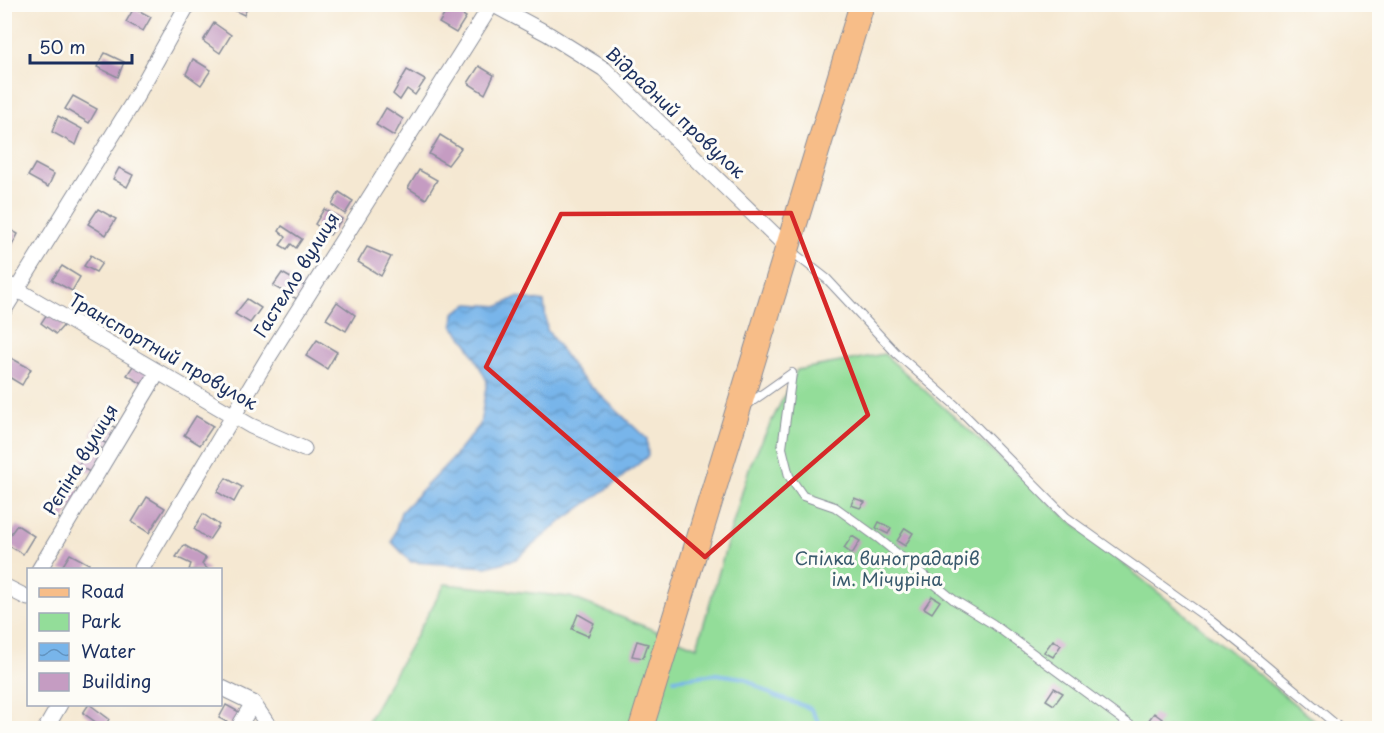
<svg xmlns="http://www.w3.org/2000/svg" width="1384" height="733" font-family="'Playpen Sans',sans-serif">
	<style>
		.green { fill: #93dd99; stroke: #57867c; stroke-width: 1.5 }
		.water { fill: url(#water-waves); stroke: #4a72a4; stroke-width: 1.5 }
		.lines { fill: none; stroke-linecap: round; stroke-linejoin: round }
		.stream { stroke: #78b5ea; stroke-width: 4 }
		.building { fill: #c59cc2 }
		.lane-casing { stroke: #888c98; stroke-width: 10 }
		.street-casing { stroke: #888c98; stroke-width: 17 }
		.primary-casing { stroke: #888c98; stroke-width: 26 }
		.lane { stroke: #fff; stroke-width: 8 }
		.street { stroke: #fff; stroke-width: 15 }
		.primary { stroke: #f7bd88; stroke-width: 24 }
		.marked { fill: none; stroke: #d62828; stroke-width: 4.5; stroke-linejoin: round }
		.labels { text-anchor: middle; stroke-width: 6; stroke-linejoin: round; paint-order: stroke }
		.street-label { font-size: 18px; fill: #1b2f5e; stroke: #fdfcf7 }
		.park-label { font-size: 18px; fill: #395a6d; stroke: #fdfcf7 }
	</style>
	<defs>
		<pattern id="water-waves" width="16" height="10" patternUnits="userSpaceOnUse" patternTransform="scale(1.5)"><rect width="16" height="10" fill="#78b5ea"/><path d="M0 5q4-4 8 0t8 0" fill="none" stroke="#6294c1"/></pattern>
	</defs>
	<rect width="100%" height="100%" fill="#fdfcf7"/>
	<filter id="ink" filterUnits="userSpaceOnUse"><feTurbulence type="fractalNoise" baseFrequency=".0167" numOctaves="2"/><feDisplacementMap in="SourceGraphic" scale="12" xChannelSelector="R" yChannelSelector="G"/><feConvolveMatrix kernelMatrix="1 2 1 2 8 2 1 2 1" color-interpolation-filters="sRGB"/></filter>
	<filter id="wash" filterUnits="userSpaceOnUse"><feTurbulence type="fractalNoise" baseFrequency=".008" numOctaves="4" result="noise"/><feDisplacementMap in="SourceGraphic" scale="24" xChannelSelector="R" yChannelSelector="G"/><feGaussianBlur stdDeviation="1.35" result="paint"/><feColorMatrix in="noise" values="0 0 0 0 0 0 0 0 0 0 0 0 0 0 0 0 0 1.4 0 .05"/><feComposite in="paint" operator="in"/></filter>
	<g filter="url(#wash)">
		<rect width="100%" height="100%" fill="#f5e8d2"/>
		<polygon class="green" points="884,354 1066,517 1324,728 364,728 445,584 570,597 697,647 750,465 797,370"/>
		<polygon class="water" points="517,297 544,302 547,330 578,374 647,439 648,456 615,483 559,523 516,559 487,567 411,562 392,542 401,512 451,460 480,425 487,381 467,343 453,326 454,313 468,304 500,306"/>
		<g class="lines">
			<polyline class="stream" points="674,679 716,674 744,678 774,696 810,708 820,725 829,728"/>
		</g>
		<g id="blocks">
			<g class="building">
				<polygon points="222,4 249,4 244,15"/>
				<polygon points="449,7 466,17 456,33 439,23"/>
				<polygon points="134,8 151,17 143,31 126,22"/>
				<polygon points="214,23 231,35 220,53 203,41"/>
				<polygon points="105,53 124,62 118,77 97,67"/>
				<polygon points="193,59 211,70 201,85 186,74"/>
				<polygon points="479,66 494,75 485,94 468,83"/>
				<polygon points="407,70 425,80 415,95 407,89 400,100 393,94"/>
				<polygon points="73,96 97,109 89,123 65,109"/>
				<polygon points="386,108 403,119 394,136 376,125"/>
				<polygon points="58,116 82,129 76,145 52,132"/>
				<polygon points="440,135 461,148 448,165 429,154"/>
				<polygon points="35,164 54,174 48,187 28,176"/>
				<polygon points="119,168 133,175 127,187 113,179"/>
				<polygon points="419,170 437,180 426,199 408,188"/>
				<polygon points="339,192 353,201 345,214 332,205"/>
				<polygon points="98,209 116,219 106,235 88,224"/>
				<polygon points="324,209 342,219 330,235 315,224"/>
				<polygon points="4,226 18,234 10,249 4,246"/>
				<polygon points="282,226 302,239 296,248 291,244 287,249 280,245 286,237 279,231"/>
				<polygon points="367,247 391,257 381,276 358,262"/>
				<polygon points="91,255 102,263 96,272 84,266"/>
				<polygon points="62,266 80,277 72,291 52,280"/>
				<polygon points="282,273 305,286 297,299 273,286"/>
				<polygon points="247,299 261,308 250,323 235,314"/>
				<polygon points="337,302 355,315 346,331 326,319"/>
				<polygon points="47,314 65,324 56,334 41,323"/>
				<polygon points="317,340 337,352 327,369 306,356"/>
				<polygon points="11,358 31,369 22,385 4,374 4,370"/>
				<polygon points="135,363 152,373 144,385 127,375"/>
				<polygon points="196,416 213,426 200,445 184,435"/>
				<polygon points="100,419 118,429 109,445 90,435"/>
				<polygon points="92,443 106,451 92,473 78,466"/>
				<polygon points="226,478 242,487 234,502 217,492"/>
				<polygon points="67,484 81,492 63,521 49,512"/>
				<polygon points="147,497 165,508 149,533 132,522"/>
				<polygon points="854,498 865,502 860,508 851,505"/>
				<polygon points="203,514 219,525 209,540 194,529"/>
				<polygon points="879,522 891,528 888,534 876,528"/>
				<polygon points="17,525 34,536 23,554 4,543"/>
				<polygon points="905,528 913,533 905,546 897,541"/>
				<polygon points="852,536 860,541 852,554 844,548"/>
				<polygon points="184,545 206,558 202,564 209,570 189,570 191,564 176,557"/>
				<polygon points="70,554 89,564 86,570 60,570"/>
				<polygon points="932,596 940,601 932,613 924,608"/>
				<polygon points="578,614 594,623 588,636 572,629"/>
				<polygon points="1053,640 1061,645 1053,657 1044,652"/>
				<polygon points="637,641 648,644 643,658 632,656"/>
				<polygon points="1054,688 1063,693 1054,705 1046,700"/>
				<polygon points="89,704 109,719 104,728 83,713"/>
				<polygon points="226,705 241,713 234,726 219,718"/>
				<polygon points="1154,713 1162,719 1155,728 1150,728 1145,725"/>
			</g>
		</g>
	</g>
	<g filter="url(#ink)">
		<use href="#blocks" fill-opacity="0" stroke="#888c98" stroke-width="1.5"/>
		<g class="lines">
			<defs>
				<g id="lane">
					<polyline points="791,251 827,279 897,354 955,405 1066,517 1210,620 1245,648 1340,728"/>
					<polyline points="747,405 792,373 782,448 789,476 803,496 835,507 878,538 954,600 993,624 1134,728"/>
				</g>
				<g id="street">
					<polyline points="492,4 548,34 604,69 788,248"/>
					<polyline points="4,282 251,426 304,449"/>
					<polyline points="4,310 132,104 188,4"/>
					<polyline points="39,570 158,372"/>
					<polyline points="141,570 268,358 492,4"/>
					<polyline points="4,586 28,598"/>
					<polyline points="220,687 253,703 270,728"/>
					<polyline points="46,728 60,704"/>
					<polyline points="238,728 253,703"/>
				</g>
				<polyline id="primary" points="641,728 862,4"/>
			</defs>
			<use href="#lane" class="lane-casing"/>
			<use href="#street" class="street-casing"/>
			<use href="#primary" class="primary-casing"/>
			<use href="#lane" class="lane"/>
			<use href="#street" class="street"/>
			<use href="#primary" class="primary"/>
		</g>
	</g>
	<path class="marked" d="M791,213L868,415L705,557L486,367L561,214Z"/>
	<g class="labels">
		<g class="street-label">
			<text transform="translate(675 113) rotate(43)" y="6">Відрадний провулок</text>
			<text transform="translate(297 275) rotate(-58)" y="6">Гастелло вулиця</text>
			<text transform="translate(163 352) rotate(30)" y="6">Транспортний провулок</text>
			<text transform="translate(81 460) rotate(-59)" y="6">Рєпіна вулиця</text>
		</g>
		<g class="park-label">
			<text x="887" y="565">Спілка виноградарів<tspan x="887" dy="21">ім. Мічуріна</tspan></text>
		</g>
	</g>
	<rect width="1384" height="733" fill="none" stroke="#fdfcf7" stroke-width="24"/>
	<rect x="27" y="568" width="195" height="138" fill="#fdfcf7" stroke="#a3aaba" stroke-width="1.5"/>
	<rect x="39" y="588" width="30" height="9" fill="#f7bd88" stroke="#a3aaba" stroke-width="1.5"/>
	<text x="81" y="598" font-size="18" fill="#1b2f5e">Road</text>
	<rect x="39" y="613" width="30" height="18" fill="#93dd99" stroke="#a3aaba" stroke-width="1.5"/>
	<text x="81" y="628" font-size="18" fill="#1b2f5e">Park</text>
	<rect x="39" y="643" width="30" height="18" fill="url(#water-waves)" stroke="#a3aaba" stroke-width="1.5"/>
	<text x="81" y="658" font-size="18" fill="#1b2f5e">Water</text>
	<rect x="39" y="673" width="30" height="18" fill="#c59cc2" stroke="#a3aaba" stroke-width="1.5"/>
	<text x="81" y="688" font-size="18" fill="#1b2f5e">Building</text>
	<path d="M30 54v9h102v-9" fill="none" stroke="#1b2f5e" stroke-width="3"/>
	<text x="39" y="54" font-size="18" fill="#1b2f5e" stroke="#fdfcf7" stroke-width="4.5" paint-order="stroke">50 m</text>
</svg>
